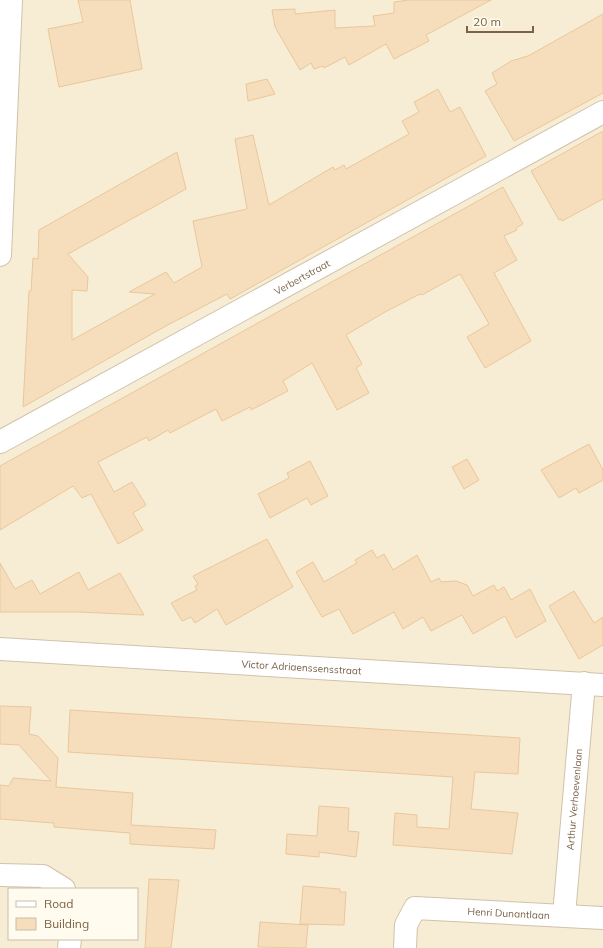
<svg xmlns="http://www.w3.org/2000/svg" width="603" height="948" font-family="Mulish,sans-serif">
	<style>
		.residential { fill: #f6edd4; fill-rule: evenodd }
		.building { fill: #f6ddbc; stroke: #eac79b }
		.lines { fill: none; stroke-linecap: round; stroke-linejoin: round }
		.minor-casing { stroke: #d1c2ab; stroke-width: 24 }
		.minor { stroke: #fff; stroke-width: 22 }
		.labels { text-anchor: middle; stroke-width: 3; stroke-linejoin: round; paint-order: stroke }
		.street-label { font-size: 10px; fill: #7a6348; stroke: #fffbef }
	</style>
	<rect width="100%" height="100%" fill="#fef9e7"/>
	<path class="residential" d="M0,0H603V948H0ZM9,889H137V939H9Z"/>
	<g class="building">
		<polygon points="78,0 130,0 142,69 59,87 48,29 83,22"/>
		<polygon points="409,0 491,0 426,35 429,41 394,59 386,44 349,65 345,57 324,68 323,66 314,69 311,63 300,70 275,27 272,10 295,9 295,14 335,10 335,28 375,26 373,16 394,13 394,2"/>
		<polygon points="603,14 603,93 514,141 485,91 497,84 492,73 511,61 528,56"/>
		<polygon points="267,79 275,94 248,101 246,84"/>
		<polygon points="438,89 450,112 460,107 486,156 230,299 227,294 164,327 23,407 29,291 31,291 33,258 38,259 39,230 177,152 186,189 68,254 88,277 87,291 72,290 72,340 155,294 129,292 166,272 174,283 202,267 193,221 247,209 235,139 253,135 269,205 333,167 335,170 344,165 346,169 409,134 402,121 419,112 414,102"/>
		<polygon points="603,131 603,199 562,221 561,219 559,220 531,171"/>
		<polygon points="503,187 523,224 516,228 517,230 504,236 517,260 494,273 531,341 485,368 467,337 489,324 460,274 422,295 420,294 385,312 346,335 362,364 356,368 369,393 337,410 312,363 283,381 288,391 251,410 250,407 222,421 216,409 170,433 168,430 149,441 147,437 98,462 114,492 132,482 146,505 133,513 143,530 118,544 91,494 82,498 73,486 0,530 0,466"/>
		<polygon points="589,444 603,470 603,480 579,493 576,488 559,498 541,470"/>
		<polygon points="467,459 479,480 464,489 452,467"/>
		<polygon points="310,461 328,496 311,505 307,498 270,518 258,494 289,478 287,473"/>
		<polygon points="267,539 293,587 226,625 217,609 195,623 191,617 182,621 171,603 197,590 195,586 198,584 193,576"/>
		<polygon points="372,550 377,558 384,554 393,570 417,555 431,582 439,578 441,582 456,581 467,585 473,596 494,585 497,591 504,587 511,600 530,589 546,621 516,638 505,616 473,634 462,615 431,631 423,617 403,629 394,612 353,634 339,609 322,617 296,572 313,562 324,582 357,563 355,560"/>
		<polygon points="0,563 15,589 32,580 40,594 79,572 88,590 120,573 144,615 78,612 0,612"/>
		<polygon points="574,591 594,623 603,617 603,645 579,659 549,606"/>
		<polygon points="0,706 31,707 29,734 38,736 58,758 56,787 133,793 131,825 216,830 214,849 130,844 130,833 54,827 54,823 0,819 0,785 9,786 13,778 51,781 19,745 0,744"/>
		<polygon points="70,710 520,738 518,774 475,772 471,809 518,813 512,854 393,845 395,813 417,815 417,827 449,829 453,777 68,752"/>
		<polygon points="319,806 349,808 348,831 359,832 356,857 319,852 319,857 286,854 287,834 317,836"/>
		<polygon points="149,879 179,880 171,948 145,948"/>
		<polygon points="303,886 340,889 340,892 346,892 344,925 300,924"/>
		<polygon points="260,922 308,925 306,948 258,947"/>
	</g>
	<g class="lines">
		<defs>
			<g id="minor">
				<polyline points="0,255 11,0"/>
				<path id="s1" d="M0,442L603,112"/>
				<path id="s2" d="M0,649L603,685"/>
				<polyline points="0,875 43,876 64,889"/>
				<path id="s3" d="M564,915L584,683"/>
				<polyline points="69,948 70,939"/>
				<path id="s4" d="M405,948L406,925L415,908L603,918"/>
			</g>
		</defs>
		<use href="#minor" class="minor-casing"/>
		<use href="#minor" class="minor"/>
	</g>
	<g class="labels">
		<g class="street-label">
			<text dy="4" stroke="none"><textPath href="#s1" startOffset="344">Verbertstraat</textPath></text>
			<text dy="4" stroke="none"><textPath href="#s2" startOffset="302">Victor Adriaenssensstraat</textPath></text>
			<text dy="4" stroke="none"><textPath href="#s3" startOffset="116">Arthur Verhoevenlaan</textPath></text>
			<text dy="4" stroke="none"><textPath href="#s4" startOffset="136">Henri Dunantlaan</textPath></text>
		</g>
	</g>
	<rect x="8" y="888" width="130" height="52" fill="#fffbef" stroke="#cabeac"/>
	<rect x="16" y="901" width="20" height="6" fill="#ffffff" stroke="#cabeac"/>
	<text x="44" y="908" font-size="12" fill="#7a6348">Road</text>
	<rect x="16" y="918" width="20" height="12" fill="#f6ddbc" stroke="#cabeac"/>
	<text x="44" y="928" font-size="12" fill="#7a6348">Building</text>
	<path d="M467 26v6h66v-6" fill="none" stroke="#7a6348" stroke-width="2"/>
	<text x="473" y="26" font-size="12" fill="#7a6348" stroke="#fffbef" stroke-width="3" paint-order="stroke">20 m</text>
</svg>
